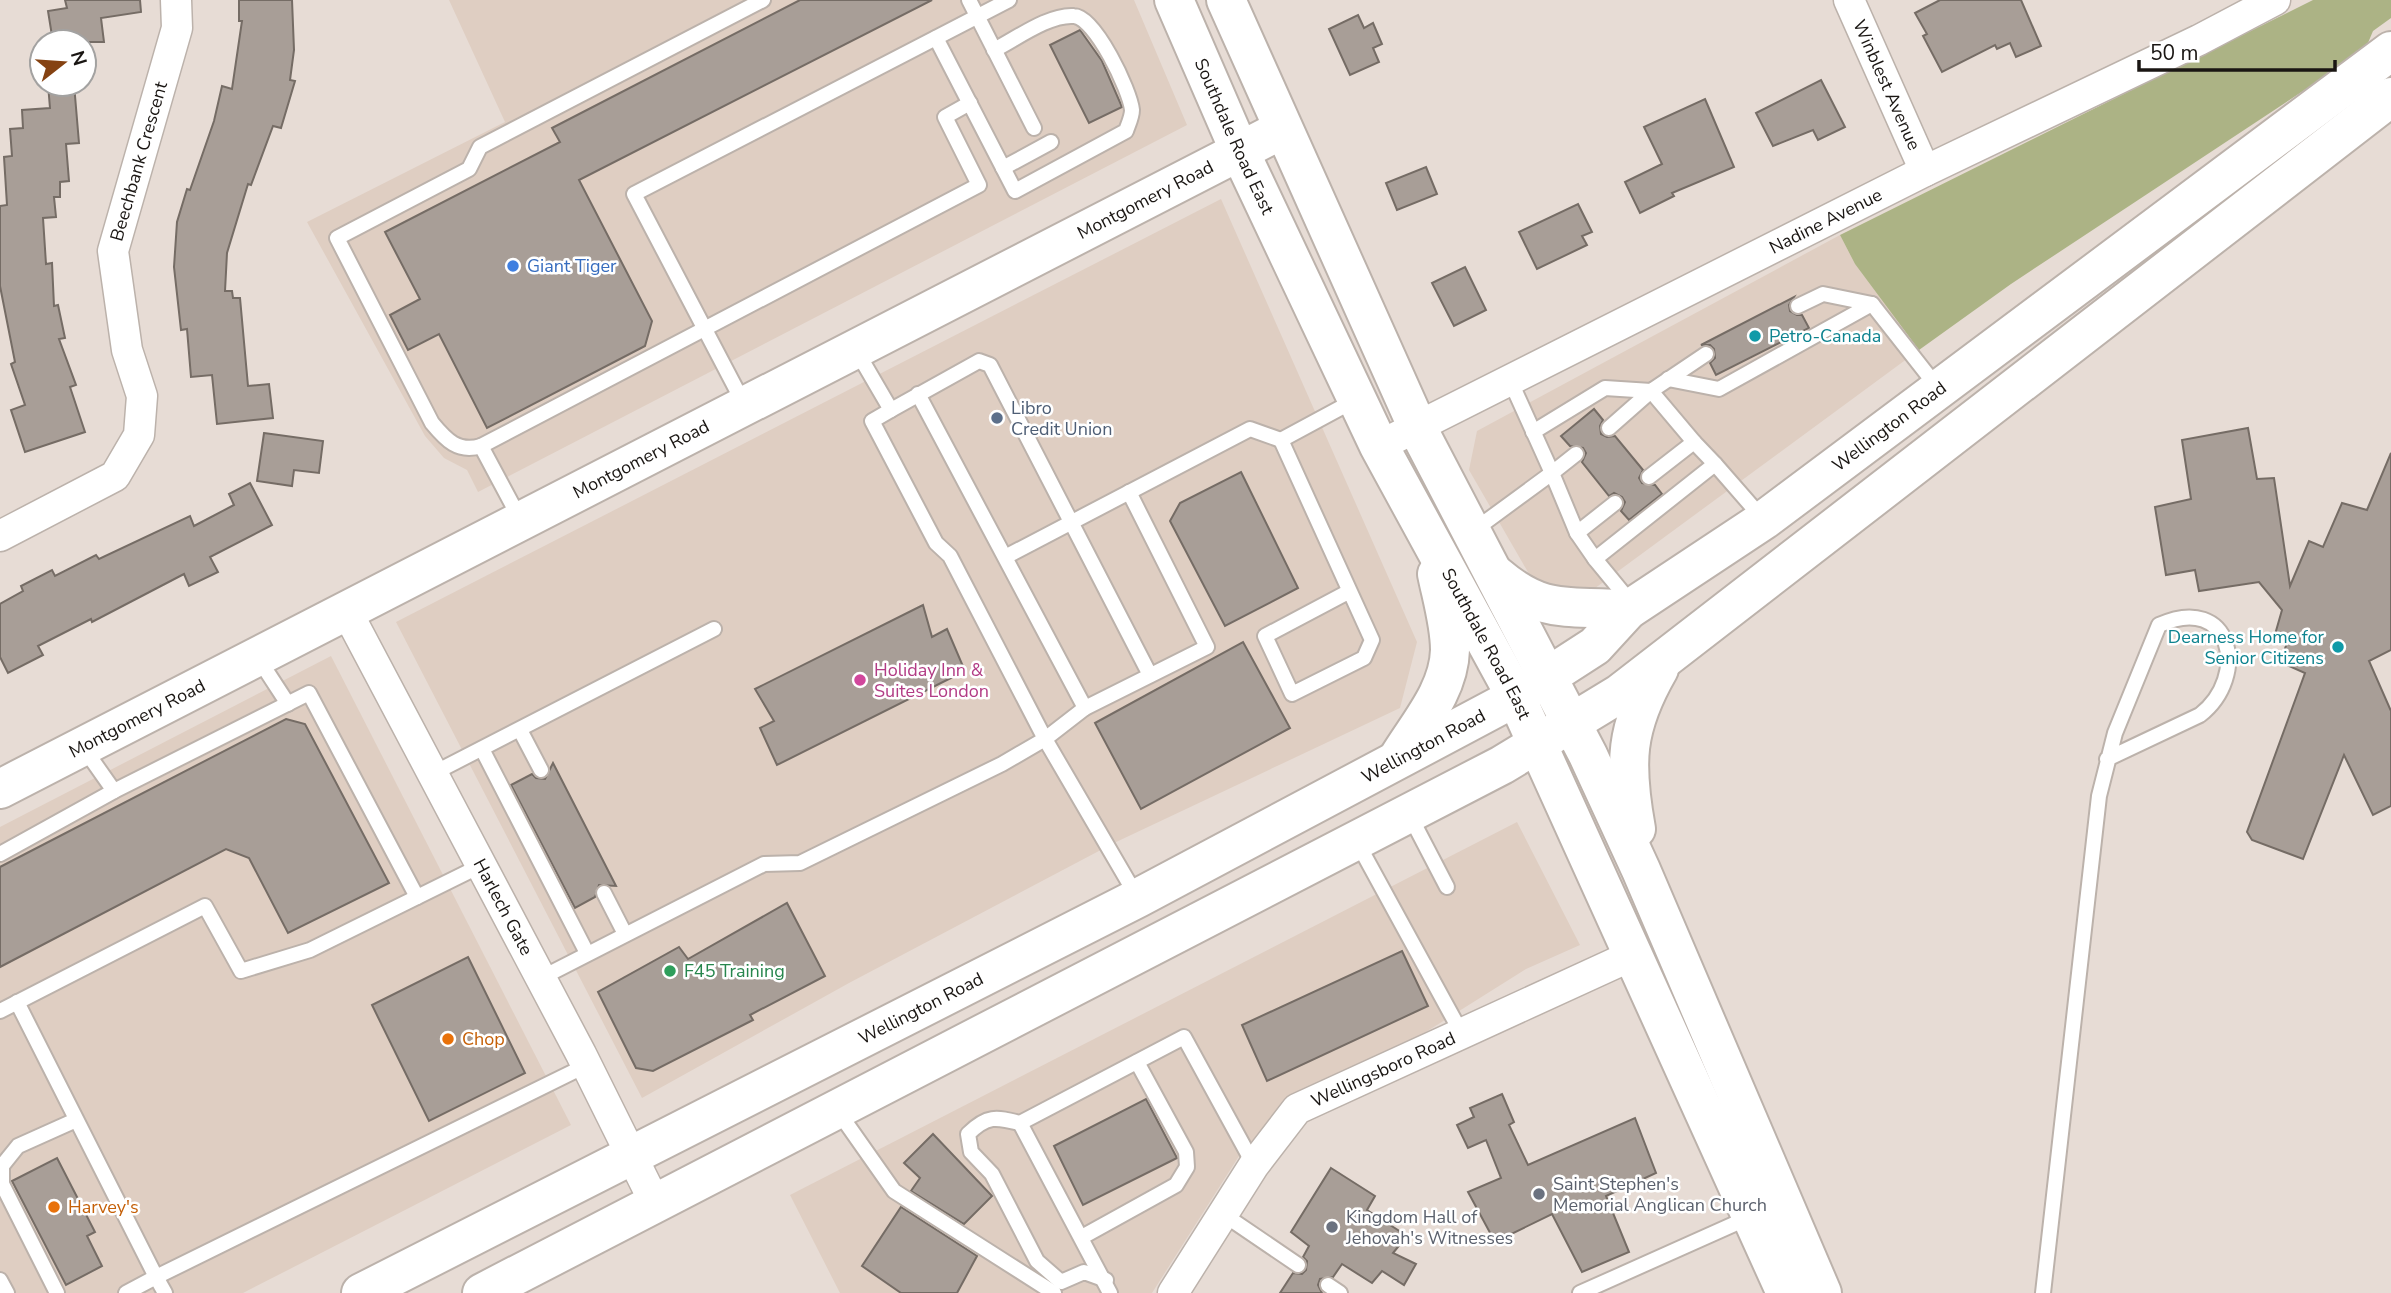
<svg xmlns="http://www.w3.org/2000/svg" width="2391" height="1293" font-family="'Nunito Sans',sans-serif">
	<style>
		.built { fill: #dfcec2 }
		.green { fill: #acb385 }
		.building { fill: #a89e97; stroke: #756c65; stroke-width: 2 }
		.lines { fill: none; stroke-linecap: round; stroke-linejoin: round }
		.lane-casing { stroke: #bcb2ab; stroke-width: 18 }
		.street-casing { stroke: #bcb2ab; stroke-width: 33 }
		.secondary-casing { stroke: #bcb2ab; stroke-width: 42 }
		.lane { stroke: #fff; stroke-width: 14 }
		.street { stroke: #fff; stroke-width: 30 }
		.secondary { stroke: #fff; stroke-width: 38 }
		.shop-dot { fill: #3f7fe0; stroke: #fff; stroke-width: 2.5 }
		.culture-dot { fill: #0f9aa8; stroke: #fff; stroke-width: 2.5 }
		.service-dot { fill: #5c6f8a; stroke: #fff; stroke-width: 2.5 }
		.hotel-dot { fill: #d1479c; stroke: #fff; stroke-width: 2.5 }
		.leisure-dot { fill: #2e9e5b; stroke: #fff; stroke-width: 2.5 }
		.food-dot { fill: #e8710a; stroke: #fff; stroke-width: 2.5 }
		.worship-dot { fill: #6b7280; stroke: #fff; stroke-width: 2.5 }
		.labels { text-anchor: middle; stroke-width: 5; stroke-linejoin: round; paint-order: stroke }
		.street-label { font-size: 18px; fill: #1a1613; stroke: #fff }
		.shop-label { font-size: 18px; fill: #366cbe; stroke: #fff; text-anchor: start }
		.culture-label { font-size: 18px; fill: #0d838f; stroke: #fff; text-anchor: start }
		.service-label { font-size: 18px; fill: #4e5e75; stroke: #fff; text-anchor: start }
		.hotel-label { font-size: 18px; fill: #b23c85; stroke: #fff; text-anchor: start }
		.leisure-label { font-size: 18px; fill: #27864d; stroke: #fff; text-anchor: start }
		.food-label { font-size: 18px; fill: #c56008; stroke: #fff; text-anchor: start }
		.worship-label { font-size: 18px; fill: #5b616d; stroke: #fff; text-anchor: start }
	</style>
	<rect width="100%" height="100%" fill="#e7dcd5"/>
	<g class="built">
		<polygon points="449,0 1134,0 1187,125 478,492 467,470 444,458 425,436 307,222 505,122"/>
		<polygon points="1221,199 1417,642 1400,708 1114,843 849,983 642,1098 396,622"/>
		<polygon points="1840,235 1855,264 1919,350 1583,597 1536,586 1469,470 1477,431"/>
		<polygon points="331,656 571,1125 243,1293 0,1293 0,827"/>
		<polygon points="1517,822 1580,945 1526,969 1246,1145 1152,1293 840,1293 790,1195"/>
	</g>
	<polygon class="green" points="2313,0 2391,0 2391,18 2373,31 2365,50 2011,284 1919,350 1855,264 1840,235"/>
	<g class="building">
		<polygon points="65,0 140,0 141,12 101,18 104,42 53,42 48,11 67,8"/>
		<polygon points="239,0 292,0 294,50 290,80 295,81 281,128 273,126 251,185 248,184 227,253 225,291 232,291 233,298 240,298 248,386 269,384 273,418 217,424 212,375 191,377 187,329 181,330 174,267 177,222 187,189 190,190 214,121 222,86 232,89 242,21 239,21"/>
		<polygon points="800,0 932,0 579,180 652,321 645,346 487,428 439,334 408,350 390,315 420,299 385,232 560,142 552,128"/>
		<polygon points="1940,0 2021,0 2041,46 2016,57 2010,43 1997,49 1995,45 1942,72 1923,36 1927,34 1915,13"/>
		<polygon points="1358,15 1364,28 1373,23 1382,44 1373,48 1379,62 1350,75 1329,29"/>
		<polygon points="1080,30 1102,61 1122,107 1089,123 1050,45"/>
		<polygon points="1821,80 1845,127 1818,140 1813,130 1773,146 1756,113"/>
		<polygon points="48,84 74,84 79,143 66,144 69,181 60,182 60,197 54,197 56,217 43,218 46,264 52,263 54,306 58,305 65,338 59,339 76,385 70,387 85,432 25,452 11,410 25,405 11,364 15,362 0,286 0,206 7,205 4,157 12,156 10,129 23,128 22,110 50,108"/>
		<polygon points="1705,99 1734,167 1672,193 1674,196 1640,213 1625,182 1662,164 1644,127"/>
		<polygon points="1426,167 1437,194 1397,210 1386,183"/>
		<polygon points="1578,204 1592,232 1582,236 1587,245 1537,269 1519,232"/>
		<polygon points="1465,267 1486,310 1454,326 1432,283"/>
		<polygon points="1794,297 1789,305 1790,311 1797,315 1802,315 1809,328 1716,375 1710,363 1715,358 1714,349 1710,345 1701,345"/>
		<polygon points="1594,409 1603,420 1600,426 1601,434 1607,437 1615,436 1643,470 1639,478 1642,483 1655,485 1662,494 1629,520 1621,511 1625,502 1622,497 1614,493 1609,496 1582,462 1586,453 1583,448 1570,446 1561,436"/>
		<polygon points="2248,428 2257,479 2274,478 2290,586 2309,541 2323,547 2342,503 2367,510 2391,453 2391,650 2369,661 2391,711 2391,806 2373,815 2344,755 2303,859 2252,840 2247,832 2305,673 2280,662 2287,643 2274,638 2282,610 2259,582 2199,591 2195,570 2166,575 2155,507 2191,499 2182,440"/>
		<polygon points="264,433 323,441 319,473 294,470 292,486 257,481"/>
		<polygon points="1241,472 1298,588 1225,626 1170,521 1180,503"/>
		<polygon points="250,483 272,525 210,557 218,572 189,586 184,574 92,622 91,619 38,646 43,655 8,673 0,657 0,604 23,591 21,586 52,570 55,576 96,555 99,559 190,516 194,526 234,505 229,494"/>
		<polygon points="923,605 932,637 947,629 965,671 777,765 760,728 774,721 755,689"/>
		<polygon points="1243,642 1290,728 1141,809 1095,723"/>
		<polygon points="286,719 305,724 389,883 288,933 249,858 226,849 0,967 0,867"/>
		<polygon points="553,763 616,886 599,885 595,897 575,908 511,785 532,774 536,778 545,779"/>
		<polygon points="787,903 825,976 750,1015 753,1020 653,1071 636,1068 598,992 679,947 688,959"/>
		<polygon points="1402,951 1428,1006 1267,1081 1242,1025"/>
		<polygon points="468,957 525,1073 429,1121 372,1005"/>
		<polygon points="1502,1094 1514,1122 1509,1125 1528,1165 1635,1118 1656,1173 1606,1196 1629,1252 1582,1272 1552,1214 1495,1242 1468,1192 1501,1178 1486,1140 1468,1148 1457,1125 1474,1117 1470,1108"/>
		<polygon points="1146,1099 1177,1158 1083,1205 1054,1146"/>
		<polygon points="933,1134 992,1196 964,1224 911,1191 920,1178 904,1163"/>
		<polygon points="57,1158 95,1232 87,1236 102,1266 66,1285 12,1181"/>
		<polygon points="1331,1168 1375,1196 1367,1210 1407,1236 1393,1253 1416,1264 1404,1285 1382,1271 1372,1283 1342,1264 1333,1277 1320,1279 1318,1285 1322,1293 1280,1293 1293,1273 1302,1274 1306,1270 1307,1261 1303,1257 1309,1246 1291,1232"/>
		<polygon points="901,1207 977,1256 957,1293 901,1293 862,1266"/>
	</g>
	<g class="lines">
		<defs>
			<g id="lane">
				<polyline points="969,0 1034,128"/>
				<path d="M936,38L1015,191L1126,131C1128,125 1132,117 1132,110C1130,90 1095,17 1074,16C1049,14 1016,39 994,50"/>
				<polyline points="1003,168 1051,142"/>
				<polyline points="1798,306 1823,294 1872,304 1938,388"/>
				<polyline points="856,350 891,410 979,361 990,365 1150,675"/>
				<polyline points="1668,379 1719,389 1872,304"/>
				<polyline points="918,394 1085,708"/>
				<polyline points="744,404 634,194 1009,0"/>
				<polyline points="891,410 872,421 936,543 950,556 1045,739 1136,895"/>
				<polyline points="1609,428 1651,391 1694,442 1649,477"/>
				<polyline points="1533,432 1605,388 1651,391 1706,354"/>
				<polyline points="1694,442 1715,464"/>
				<polyline points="481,446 979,185 945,117 970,103"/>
				<polyline points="1576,454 1552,473 1577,533 1595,559 1715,464 1763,519"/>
				<path d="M520,519L481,446C458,453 446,440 432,423L337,238L469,169L480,147L763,0"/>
				<polyline points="1473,531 1552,473 1510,380"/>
				<polyline points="1577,533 1615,503"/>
				<polyline points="1007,556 1250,429 1281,440"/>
				<polyline points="1595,559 1632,604"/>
				<polyline points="1348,592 1265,636 1292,694 1364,658 1372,640 1281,440 1357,399"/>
				<polyline points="258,658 288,704"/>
				<polyline points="520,730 541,770"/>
				<polyline points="83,747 114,791"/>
				<polyline points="482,749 587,953"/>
				<polyline points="434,773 714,629"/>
				<polyline points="1409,814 1447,887"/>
				<polyline points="1357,842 1462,1034"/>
				<polyline points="0,854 114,791 309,693 417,897"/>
				<polyline points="604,893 625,934"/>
				<polyline points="541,978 764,864 800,863 1002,764 1045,739 1085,708 1207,647 1129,492"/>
				<polyline points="17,1002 156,1277 587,1065"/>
				<polyline points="0,1011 205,906 241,971 310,950 482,865"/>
				<polyline points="837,1110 894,1191 1054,1293"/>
				<polyline points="1020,1123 1110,1293"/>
				<polyline points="1223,1214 1298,1265"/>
				<polyline points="1082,1237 1176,1185 1187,1167 1186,1152 1137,1062"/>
				<polyline points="0,1280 7,1293"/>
				<path d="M1106,1280L1084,1272L1061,1282L1037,1261L992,1174L971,1152L968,1134C987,1115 996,1117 1020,1123L1184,1037L1254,1165"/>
				<polyline points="1328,1285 1340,1293"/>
				<polyline points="57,1293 2,1184 2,1166 18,1146 76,1120"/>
				<polyline points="126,1293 156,1277 165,1293"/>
				<polyline points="1580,1293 1750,1217"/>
				<path d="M2043,1293L2099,796L2115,733L2159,625C2232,592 2250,676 2200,715L2107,759"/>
			</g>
			<g id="street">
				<path id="s1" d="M1849,0L1925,171"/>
				<path id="s2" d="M1379,446L1925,171L2199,40L2275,0"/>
				<path id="s3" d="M0,536L115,476L139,435L142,396L127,350L113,251L177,28L176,0"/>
				<path id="s4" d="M346,610L581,1054L656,1205"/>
				<path id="s5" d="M1173,1293L1254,1165L1297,1109L1633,955"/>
			</g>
			<g id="secondary">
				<path id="s6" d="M1174,0L1240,152L1379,446L1516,697L1786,1293"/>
				<polyline points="1226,0 1421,435 1588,755 1641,870 1822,1293"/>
				<path d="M1496,575C1545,617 1570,604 1628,610"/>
				<path d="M1398,758C1418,725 1449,691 1450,650C1450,625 1442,598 1437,574"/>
				<path id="s7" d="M0,789L1283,129"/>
				<path d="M1636,829C1624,763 1625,728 1659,669"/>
				<path id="s8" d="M361,1293L1138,898L1516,697L1595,646L1628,610L1764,520L2391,51"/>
				<polyline points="482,1293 1502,765 1619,694 2391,97"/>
			</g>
		</defs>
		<use href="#lane" class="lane-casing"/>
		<use href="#street" class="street-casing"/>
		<use href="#secondary" class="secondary-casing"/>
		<use href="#lane" class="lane"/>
		<use href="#street" class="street"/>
		<use href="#secondary" class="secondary"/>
	</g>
	<circle class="shop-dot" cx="513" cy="266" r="7"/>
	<g class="culture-dot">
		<circle cx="1755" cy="336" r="7"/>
		<circle cx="2338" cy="647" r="7"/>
	</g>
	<circle class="service-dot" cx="997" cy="418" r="7"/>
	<circle class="hotel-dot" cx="860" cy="680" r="7"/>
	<circle class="leisure-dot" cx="670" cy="971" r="7"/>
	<g class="food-dot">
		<circle cx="448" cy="1039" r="7"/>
		<circle cx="54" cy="1207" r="7"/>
	</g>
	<g class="worship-dot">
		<circle cx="1539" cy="1194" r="7"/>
		<circle cx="1332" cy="1227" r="7"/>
	</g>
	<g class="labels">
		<g class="street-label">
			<text dy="6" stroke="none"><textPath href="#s1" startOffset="93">Winblest Avenue</textPath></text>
			<text dy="6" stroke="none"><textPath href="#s6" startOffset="149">Southdale Road East</textPath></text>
			<text dy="6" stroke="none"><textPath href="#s3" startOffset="458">Beechbank Crescent</textPath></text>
			<text dy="6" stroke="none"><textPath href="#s7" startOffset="1288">Montgomery Road</textPath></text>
			<text dy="6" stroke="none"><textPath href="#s2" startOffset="500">Nadine Avenue</textPath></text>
			<text dy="6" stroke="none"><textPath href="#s8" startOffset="1762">Wellington Road</textPath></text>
			<text dy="6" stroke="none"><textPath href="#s7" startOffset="721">Montgomery Road</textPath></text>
			<text dy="6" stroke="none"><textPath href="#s6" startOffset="716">Southdale Road East</textPath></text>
			<text dy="6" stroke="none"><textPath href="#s7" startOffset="154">Montgomery Road</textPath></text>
			<text dy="6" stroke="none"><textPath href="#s8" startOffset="1195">Wellington Road</textPath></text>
			<text dy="6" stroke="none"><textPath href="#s4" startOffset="336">Harlech Gate</textPath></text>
			<text dy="6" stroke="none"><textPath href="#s8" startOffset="628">Wellington Road</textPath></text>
			<text dy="6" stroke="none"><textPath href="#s5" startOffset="317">Wellingsboro Road</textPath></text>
		</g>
		<g class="shop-label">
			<text x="527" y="272">Giant Tiger</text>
		</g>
		<g class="culture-label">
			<text x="1769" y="342">Petro-Canada</text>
			<text x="2324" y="643" text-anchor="end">Dearness Home for<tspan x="2324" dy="21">Senior Citizens</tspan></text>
		</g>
		<g class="service-label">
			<text x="1011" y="414">Libro<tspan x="1011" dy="21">Credit Union</tspan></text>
		</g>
		<g class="hotel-label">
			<text x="874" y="676">Holiday Inn &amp;<tspan x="874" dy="21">Suites London</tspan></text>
		</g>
		<g class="leisure-label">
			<text x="684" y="977">F45 Training</text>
		</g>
		<g class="food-label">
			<text x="462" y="1045">Chop</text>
			<text x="68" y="1213">Harvey's</text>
		</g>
		<g class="worship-label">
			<text x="1553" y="1190">Saint Stephen's<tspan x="1553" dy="21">Memorial Anglican Church</tspan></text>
			<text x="1346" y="1223">Kingdom Hall of<tspan x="1346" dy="21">Jehovah's Witnesses</tspan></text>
		</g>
	</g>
	<g transform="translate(63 63) rotate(73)"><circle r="33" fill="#ffffff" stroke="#a3a2a1" stroke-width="2"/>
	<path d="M0-5L12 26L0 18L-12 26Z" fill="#854212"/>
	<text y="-10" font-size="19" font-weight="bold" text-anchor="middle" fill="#1a1613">N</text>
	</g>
	<path d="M2139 60v10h196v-10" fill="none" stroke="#1a1613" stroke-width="3.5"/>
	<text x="2150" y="60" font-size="21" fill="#1a1613" stroke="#ffffff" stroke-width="5" paint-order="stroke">50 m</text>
</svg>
